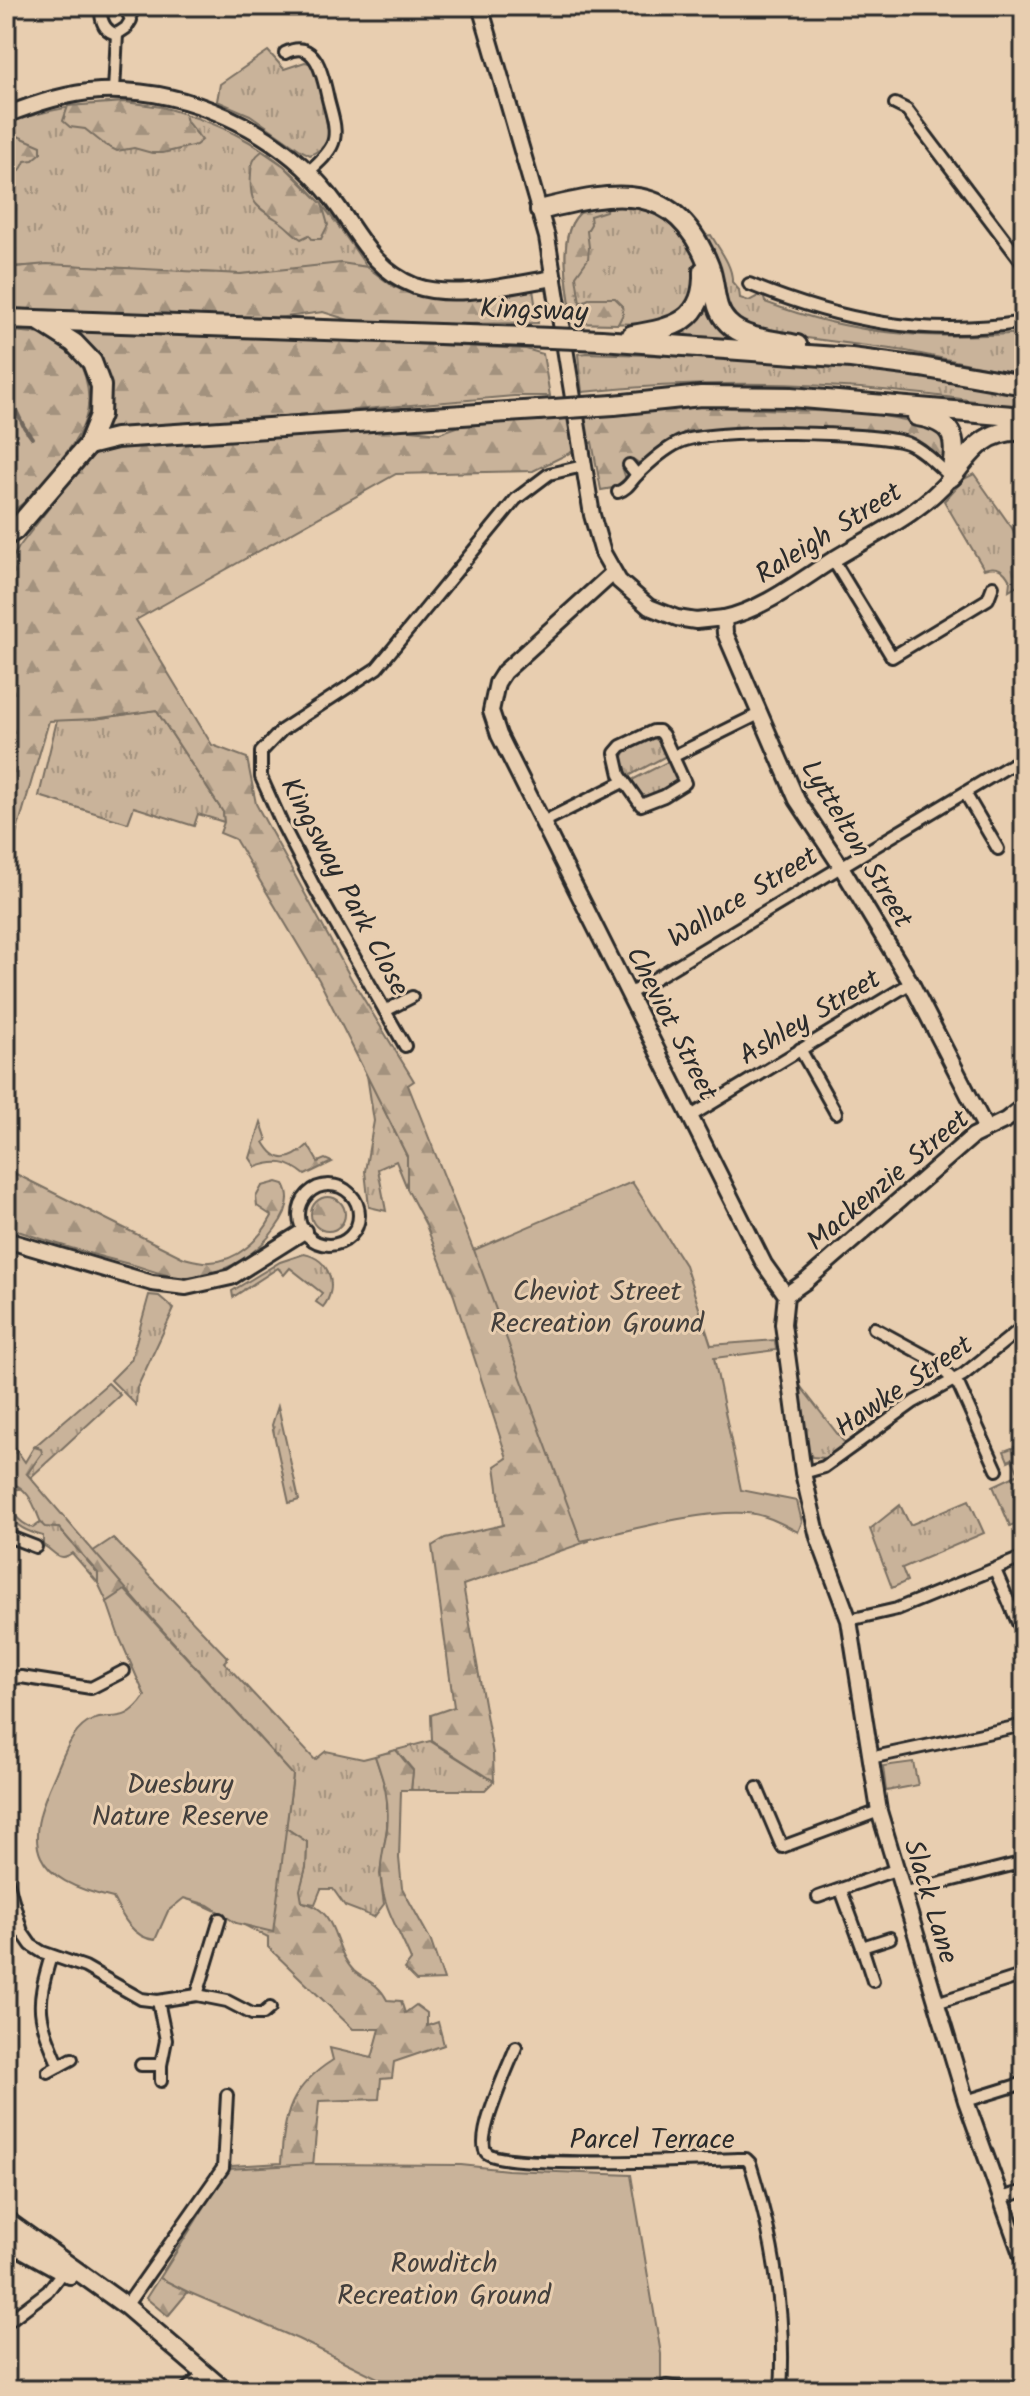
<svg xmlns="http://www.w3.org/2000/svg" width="1030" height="2396" font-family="Kalam,sans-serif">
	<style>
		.grass { fill: url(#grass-tufts); stroke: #7a6f62; stroke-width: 2 }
		.forest { fill: url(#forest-firs); stroke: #7a6f62; stroke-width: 2 }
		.green { fill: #c9b39a; stroke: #7a6f62; stroke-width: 2 }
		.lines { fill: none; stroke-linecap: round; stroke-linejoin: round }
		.stream { stroke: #6f665b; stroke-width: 4 }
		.street-casing { stroke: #2b2b2b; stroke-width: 16 }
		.secondary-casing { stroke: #2b2b2b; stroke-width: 20 }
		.primary-casing { stroke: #2b2b2b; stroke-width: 22 }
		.highway-casing { stroke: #2b2b2b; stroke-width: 24 }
		.street { stroke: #e8ceb0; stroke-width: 10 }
		.secondary { stroke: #e8ceb0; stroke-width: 14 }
		.primary { stroke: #e8ceb0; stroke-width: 16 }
		.highway { stroke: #e8ceb0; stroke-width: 18 }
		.highway-bridge-casing { stroke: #2b2b2b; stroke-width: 24; stroke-linecap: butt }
		.highway-bridge { stroke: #e8ceb0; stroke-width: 18 }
		.labels { text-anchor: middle; stroke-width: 6; stroke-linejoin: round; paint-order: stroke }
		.street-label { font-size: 28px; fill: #2b2b2b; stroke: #e8ceb0 }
		.park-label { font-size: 28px; fill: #433f3c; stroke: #e8ceb0 }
	</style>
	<defs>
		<pattern id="grass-tufts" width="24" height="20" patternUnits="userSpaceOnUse" patternTransform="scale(2)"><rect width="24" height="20" fill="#c9b39a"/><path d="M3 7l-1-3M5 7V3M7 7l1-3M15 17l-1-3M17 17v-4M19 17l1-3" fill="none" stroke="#a3927e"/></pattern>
		<pattern id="forest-firs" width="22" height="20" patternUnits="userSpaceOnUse" patternTransform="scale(2)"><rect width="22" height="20" fill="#c9b39a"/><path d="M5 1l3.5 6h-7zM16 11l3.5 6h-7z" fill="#a3927e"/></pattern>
	</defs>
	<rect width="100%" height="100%" fill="#e8ceb0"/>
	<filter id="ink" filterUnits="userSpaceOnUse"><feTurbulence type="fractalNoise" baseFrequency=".0125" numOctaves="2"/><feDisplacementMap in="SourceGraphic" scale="16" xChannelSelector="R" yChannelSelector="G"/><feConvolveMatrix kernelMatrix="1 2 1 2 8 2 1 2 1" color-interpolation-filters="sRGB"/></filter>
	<g filter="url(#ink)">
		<g class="grass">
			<path d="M268,51L284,69L305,62L313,64L318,74L329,134C326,146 321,150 310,155L302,151L250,115L217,101L220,84Z"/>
			<path d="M125,102C204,112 272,142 323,206C339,225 352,246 367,267C323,261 282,273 239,274C161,274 84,261 6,267V124C48,109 81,104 125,102Z"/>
			<path d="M613,205C645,207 669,216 687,244C691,250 696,258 697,266C699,279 692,296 689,309L662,324L573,323C569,293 552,224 588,208C595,205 606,206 613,205Z"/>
			<path d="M711,235C719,249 733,266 732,282L739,290L740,298L749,301L760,295L764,298L765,302C856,336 928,340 1024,333V375L906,351L746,330L724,312L703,236Z"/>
			<polygon points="706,297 746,341 664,338"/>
			<path d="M587,353L792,360L899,371L1024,394V409C880,383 728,377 582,392L578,354Z"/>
			<path d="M974,474L1024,545V581L1009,590L1010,581C1004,569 997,565 984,569L944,501L964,479Z"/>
			<polygon points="156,710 223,812 224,822 198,814 194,826 134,807 128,823 39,796 57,720 94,719"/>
			<polygon points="652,738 661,741 668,755 629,776 621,761 625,752"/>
			<polygon points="669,761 677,776 676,782 647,797 640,794 632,780"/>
			<polygon points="367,1075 407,1156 407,1188 396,1161 378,1169 386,1211 369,1207 365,1171 374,1121"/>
			<path d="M304,1254C330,1259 339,1287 323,1307L316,1302L322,1293L290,1268L284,1275L278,1268L233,1297L232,1291L280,1262Z"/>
			<polygon points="149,1295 159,1296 174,1309 137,1388 136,1405 111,1380 131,1360"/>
			<polygon points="108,1383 120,1395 30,1478 27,1474 36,1459 38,1447 34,1447"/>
			<polygon points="798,1383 846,1445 825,1458 812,1457 808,1450"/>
			<polygon points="278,1406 299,1500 289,1503 272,1425"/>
			<polygon points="1017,1446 1024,1461 1024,1520 1010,1526 993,1486 1019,1474 1012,1459 1008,1461 1004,1451"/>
			<path d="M6,1475L8,1482L17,1484L20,1489L10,1490L7,1494C10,1511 17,1522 33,1528L40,1523L46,1527L59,1528L98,1573V1583L72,1553C58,1563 56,1552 43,1545V1536C4,1526 6,1511 6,1475Z"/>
			<polygon points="969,1500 984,1533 902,1568 907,1581 892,1588 870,1529 900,1505 910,1525"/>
			<polygon points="113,1538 228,1658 224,1662 231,1670 315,1760 326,1751 363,1759 375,1756 387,1792 387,1827 380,1874 384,1904 374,1917 345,1906 333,1889 321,1889 315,1904 302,1902 299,1890 306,1867 307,1842 286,1828 293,1775 92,1552"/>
			<polygon points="430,1741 494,1781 485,1790 411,1790 413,1770 396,1750"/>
			<polygon points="913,1762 918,1785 886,1791 883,1766"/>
		</g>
		<g class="forest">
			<polygon points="125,102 162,107 185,114 187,122 202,140 196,145 163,153 152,153 134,148 117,151 105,145 85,129 70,127 63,121 68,106"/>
			<path d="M6,131L41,146V153L33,160L25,161C22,169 16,177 6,175Z"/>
			<path d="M262,151L284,166L322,204L328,225L321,239H312L309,235L301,239C292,233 285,224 276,219C253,205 249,201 251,173C251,163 255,156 262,151Z"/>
			<path d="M607,205L606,211L590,216L591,224L587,231L589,247L588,259L576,276L580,303L591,298H615L622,305L623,314L618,324L573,323C569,292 552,224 588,208C593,206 602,206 607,205Z"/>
			<polygon points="341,263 367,267 394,287 418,295 457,297 533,289 538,323 365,325 323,312 270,319 6,308 6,268 47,264 241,274"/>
			<polygon points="75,328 526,349 543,354 550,396 514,396 104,432 95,353"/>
			<path d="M6,331C24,332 44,332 60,342C85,358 94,394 85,420C79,440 63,456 51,472C38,488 25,506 6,514Z"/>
			<polygon points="676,406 868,413 941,427 947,455 939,460 904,435 802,428 686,431 647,460 639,463 633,459 622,467 626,479 624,486 601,490 592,442 533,471 396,474 136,620 212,745 247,758 256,804 352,980 414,1081 408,1085 473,1249 488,1254 543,1421 589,1541 463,1585 493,1754 494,1781 432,1741 431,1715 454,1707 432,1546 445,1538 503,1525 495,1466 507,1458 454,1296 425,1223 407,1189 407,1156 319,980 235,839 220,833 224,822 223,812 156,710 94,719 49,721 6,869 6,569 19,547 81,466 93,454 105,448 401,429 440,433 480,419"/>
			<path d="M261,1122L267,1140L264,1142C277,1165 291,1161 308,1145L318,1162L325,1159L332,1162L305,1175C288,1161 277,1160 256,1167L250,1158Z"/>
			<path d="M6,1169L184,1258C192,1260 202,1263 210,1262C238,1261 260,1239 272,1216L257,1206L256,1197L262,1186L277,1182L284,1184C293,1199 285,1216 275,1229C253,1259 216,1279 179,1277C165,1276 150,1270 137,1266C92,1255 49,1242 6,1227Z"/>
			<circle cx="328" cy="1214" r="17"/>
			<path d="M6,1435L25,1462L34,1447L41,1449L42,1453L27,1474L176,1647L108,1604L98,1583V1573L59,1528C57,1528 47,1527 45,1527C36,1523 37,1489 8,1482Z"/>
			<path d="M396,1750L413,1771L411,1790H401L399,1858L402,1888L430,1939L444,1980L416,1981L404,1969L411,1960C400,1932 383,1908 381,1878C379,1862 385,1845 387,1829C390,1800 384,1782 375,1756Z"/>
			<path d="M280,1824L307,1842L306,1867L300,1890L302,1902C340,1909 331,1948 354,1971C368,1983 378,1982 387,2000L401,2001L405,2013L416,2005L427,2013V2026L438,2022L444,2045L394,2062L392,2078L381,2079L379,2099L319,2101L312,2177L188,2292L168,2316L146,2298L231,2166L281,2163C284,2114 290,2087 333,2060L330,2048L372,2058L380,2029H353L268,1947V1937C240,1924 214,1907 184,1898Z"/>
		</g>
		<g class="green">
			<path d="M632,1182L685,1265L711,1345L775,1340L776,1350L714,1358L741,1490L797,1501L802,1522L798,1532C781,1523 765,1514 746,1513C699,1510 629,1531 581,1541L474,1250Z"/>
			<path d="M125,1590L293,1775L273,1932L236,1923L208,1905L184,1898L168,1911L155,1940C133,1938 122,1916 113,1898C32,1879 21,1848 55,1775C62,1758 71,1733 87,1723C109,1709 123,1729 145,1696L118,1634L107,1602Z"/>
			<polygon points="312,2164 461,2165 508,2170 631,2175 661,2354 661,2390 402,2390 298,2339 188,2292 160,2278 228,2169"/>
		</g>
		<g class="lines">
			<polyline class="stream" points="6,389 24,427 32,438"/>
			<defs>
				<g id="street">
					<path d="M109,6L101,14C102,24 106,32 117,34"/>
					<polyline points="117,34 126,28 131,20 125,6"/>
					<path d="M285,53C317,37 323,77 328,99C331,112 338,130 333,143C329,154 317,164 308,172"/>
					<polyline points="114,91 117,34"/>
					<polyline points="895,104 907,110 1024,265"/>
					<path d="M749,284C840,321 926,338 1024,322"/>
					<polyline points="629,465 637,475"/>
					<path d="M618,492C627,489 630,483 636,476C648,464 665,449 680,442C709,428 877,432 907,443C924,450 938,466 951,477"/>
					<polyline points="833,560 892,657 988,599 993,586"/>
					<polygon points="653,731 659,731 663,735 685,783 664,796 641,805 620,775 615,753 621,746"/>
					<polyline points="674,756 759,714"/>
					<polyline points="965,793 998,849"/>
					<polyline points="543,822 623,782"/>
					<polyline points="629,994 1024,757"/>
					<polyline points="385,1011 412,997"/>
					<polyline points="405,1046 315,888 282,824 261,777 261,752 282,730 377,668 516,499 549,474 583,466"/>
					<polyline points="800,1049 836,1113"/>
					<polyline points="691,1116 911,983"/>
					<circle cx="329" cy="1215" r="30"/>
					<polyline points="874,1328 933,1360 959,1386 997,1470"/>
					<polyline points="803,1473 824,1467 914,1402 963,1375 1024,1326"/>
					<polyline points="6,1530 10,1537 36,1547"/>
					<polyline points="995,1570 1018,1623 1024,1620"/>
					<polyline points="849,1620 897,1609 1024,1557"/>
					<polyline points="6,1679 21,1677 91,1688 124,1671"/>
					<polyline points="870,1758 1024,1725"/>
					<polyline points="757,1788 782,1847 879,1811"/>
					<polyline points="6,1876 22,1932 31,1945 42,1952 85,1967 141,1999 158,2001 197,1995 227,2001 252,2014 263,2014 270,2008"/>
					<polyline points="841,1890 862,1947 890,1938"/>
					<polyline points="902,1893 1024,1862"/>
					<polyline points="818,1897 895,1870"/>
					<polyline points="862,1947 873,1981"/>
					<path d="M51,1956C35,2008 38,2016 59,2066"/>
					<polyline points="197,1995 220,1919"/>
					<polyline points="936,2003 1024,1975"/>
					<path d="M516,2047C509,2065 475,2137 486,2152C498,2169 705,2160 737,2159H746L750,2163C773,2236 786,2313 781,2390"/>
					<polyline points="141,2065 161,2065 166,2040 158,2001"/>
					<polyline points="161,2065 161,2081"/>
					<polyline points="48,2072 72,2059"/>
					<polyline points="966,2101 1024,2083"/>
					<polyline points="1001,2198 1024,2191"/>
					<polyline points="126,2306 223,2168 227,2095"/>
					<polyline points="6,2323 48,2291 66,2267"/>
					<polyline points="666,2386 690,2390"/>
					<polyline points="185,2390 205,2374"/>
				</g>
				<g id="secondary">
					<polyline points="480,6 547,237 592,515 603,553 619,581 649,607 677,618 696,621 724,618 725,633 797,800 840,865 911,983 986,1129"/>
					<path d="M6,115C37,103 67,93 100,91C185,87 277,129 330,196C357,230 371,269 415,286C454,300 514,284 554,278"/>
					<polyline points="613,573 504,672 497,683 491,711 499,735 764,1264 786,1295 783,1324 803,1473 818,1537 849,1620 879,1811 966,2101 1024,2262"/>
					<path d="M724,618C764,609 799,581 834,559C873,535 922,513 951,477"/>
					<polyline points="6,1240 152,1283 186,1287 231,1277 304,1231"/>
					<polyline points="786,1295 806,1281 973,1136 1006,1120 1024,1106"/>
				</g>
				<g id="primary">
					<polyline points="6,2220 126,2306 224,2390"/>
					<polyline points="6,2240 70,2275"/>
				</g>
				<g id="highway">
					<path d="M540,210C615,191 675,179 709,266C717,286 712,307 728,323C744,340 776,340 797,345"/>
					<polyline points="6,319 526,337"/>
					<path d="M632,335C673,328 705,322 703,271"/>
					<polyline points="601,340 851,358 921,367 1024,385"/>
					<polyline points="614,405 701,396 791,397 1024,417"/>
					<path d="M917,416C959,423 956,441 951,477"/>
					<polyline points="88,445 116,438 538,410"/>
					<path d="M953,475C973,448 988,429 1024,431"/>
					<polyline points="6,536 15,530 88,445 100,415 101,386 92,362 74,343 41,322"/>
				</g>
			</defs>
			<use href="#street" class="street-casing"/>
			<use href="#secondary" class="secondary-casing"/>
			<use href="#primary" class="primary-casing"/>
			<use href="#highway" class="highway-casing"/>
			<use href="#street" class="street"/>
			<use href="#secondary" class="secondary"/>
			<use href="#primary" class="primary"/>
			<use href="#highway" class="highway"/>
			<defs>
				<g id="highway-bridge">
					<polyline points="526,337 601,340"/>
					<polyline points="538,410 614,405"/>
				</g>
			</defs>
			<use href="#highway-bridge" class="highway-bridge-casing"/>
			<use href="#highway-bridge" class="highway-bridge"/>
		</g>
	</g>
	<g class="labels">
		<g class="street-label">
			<text transform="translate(534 309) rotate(2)" y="10">Kingsway</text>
			<text transform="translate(828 532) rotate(-32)" y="10">Raleigh Street</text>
			<text transform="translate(858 843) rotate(59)" y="10">Lyttelton Street</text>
			<text transform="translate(346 886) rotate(62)" y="10">Kingsway Park Close</text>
			<text transform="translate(742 896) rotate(-31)" y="10">Wallace Street</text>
			<text transform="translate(809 1016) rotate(-31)" y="10">Ashley Street</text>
			<text transform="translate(673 1023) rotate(63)" y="10">Cheviot Street</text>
			<text transform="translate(887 1179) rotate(-40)" y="10">Mackenzie Street</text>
			<text transform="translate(903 1385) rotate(-34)" y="10">Hawke Street</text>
			<text transform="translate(932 1901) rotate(73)" y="10">Slack Lane</text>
			<text x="652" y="2148">Parcel Terrace</text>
		</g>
		<g class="park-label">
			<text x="597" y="1300">Cheviot Street<tspan x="597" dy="32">Recreation Ground</tspan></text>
			<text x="180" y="1793">Duesbury<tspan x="180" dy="32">Nature Reserve</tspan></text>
			<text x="444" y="2272">Rowditch<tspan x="444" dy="32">Recreation Ground</tspan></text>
		</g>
	</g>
	<rect width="1030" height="2396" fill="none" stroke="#e8ceb0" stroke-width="32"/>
	<rect x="16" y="16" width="998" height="2364" fill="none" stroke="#2b2b2b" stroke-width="3" filter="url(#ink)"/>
</svg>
